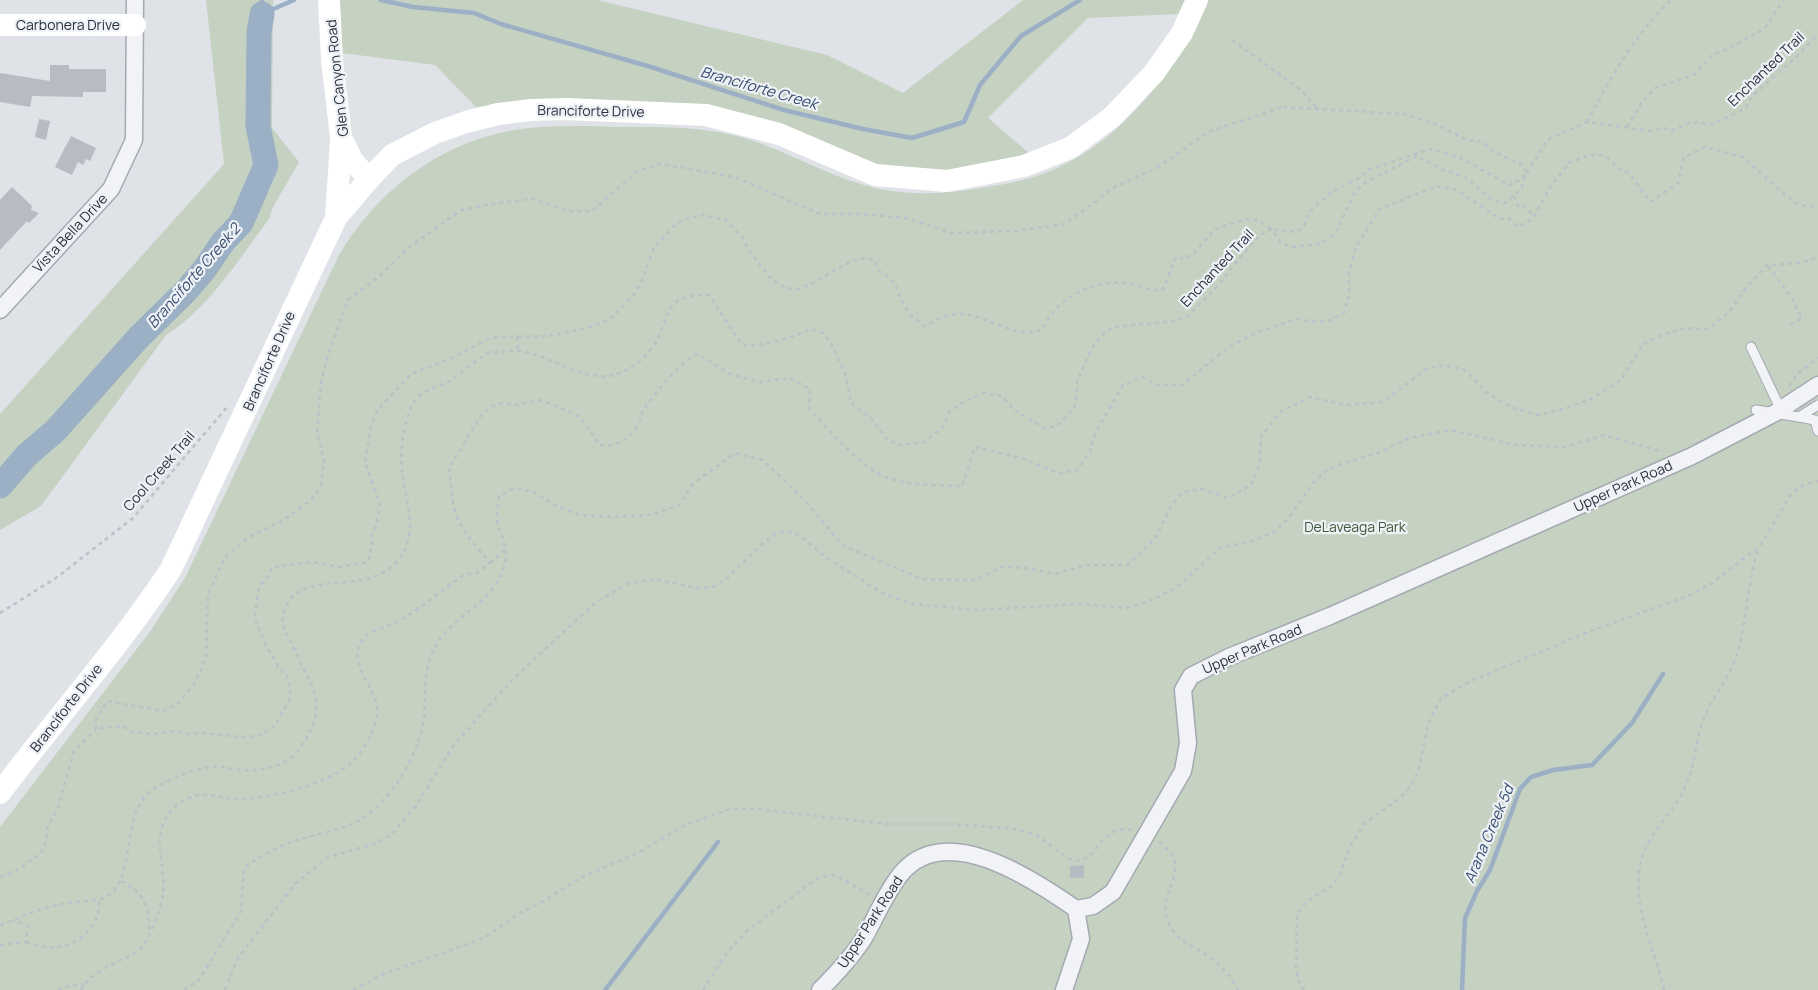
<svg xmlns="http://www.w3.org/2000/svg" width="1818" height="990" font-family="Manrope,sans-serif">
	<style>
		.green { fill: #c5d1c1 }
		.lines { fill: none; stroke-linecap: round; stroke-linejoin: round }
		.stream { stroke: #9cb0c5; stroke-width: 4.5 }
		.river { stroke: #9cb0c5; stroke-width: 25 }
		.building { fill: #b7bbc4 }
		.lane-casing { stroke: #a5a9b1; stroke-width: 11 }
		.street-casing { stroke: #a5a9b1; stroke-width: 19 }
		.path { stroke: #bdc0c6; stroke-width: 2.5; stroke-dasharray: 4 4; stroke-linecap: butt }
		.lane { stroke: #f1f3f6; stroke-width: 9 }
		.street { stroke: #f1f3f6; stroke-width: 16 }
		.secondary { stroke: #fff; stroke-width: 22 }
		.labels { text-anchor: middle; stroke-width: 4.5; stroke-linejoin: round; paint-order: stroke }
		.street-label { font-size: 14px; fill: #29303e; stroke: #eef1f5 }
		.park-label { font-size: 14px; fill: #3d5837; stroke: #eef1f5 }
		.water-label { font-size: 15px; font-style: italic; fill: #364e6f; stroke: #eef1f5 }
	</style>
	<rect width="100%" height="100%" fill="#dfe2e7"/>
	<g class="green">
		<path d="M206,0H273L272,128L299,162L272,209L269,219C239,259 209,308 166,335L41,506L0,530V414L224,164Z"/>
		<polygon points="339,0 597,0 827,55 903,93 1023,0 1185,0 1178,14 1088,18 988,118 1030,154 944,174 878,167 789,127 571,98 476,107 435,65 342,53"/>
		<path d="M1208,0H1818V990H0V827L149,633L185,578L339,255C380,186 449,136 530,128C559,125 588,126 617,127C656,127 695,126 733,135C782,147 826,177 875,188C910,196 946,194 981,188C1006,184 1031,180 1055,169C1127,137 1175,69 1208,0Z"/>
	</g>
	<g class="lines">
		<g class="stream">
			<polyline points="262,0 262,14 294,0"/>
			<polyline points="381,0 413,7 474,13 501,24 651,67 784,110 863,129 912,138 964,122 980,85 1021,36 1080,0"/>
			<polyline points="605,990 718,842"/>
			<polyline points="1462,990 1465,918 1477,891 1490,870 1520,789 1531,777 1553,770 1592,765 1632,723 1663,674"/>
		</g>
		<polyline class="river" points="0,486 27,455 56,430 139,337 185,292 204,270 223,242 241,223 266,165 258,126 259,32 262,14"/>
	</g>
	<g class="building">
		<polygon points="50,65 69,65 69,69 106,69 106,92 83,92 83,97 32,96 30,107 0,102 0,73 50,81"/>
		<polygon points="39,119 50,121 46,140 35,137"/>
		<polygon points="71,136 96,148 90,161 86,159 83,165 78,162 72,175 55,167"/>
		<polygon points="12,187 32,206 31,210 39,213 29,223 27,221 0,250 0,200"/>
		<polygon points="1084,865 1084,878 1070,878 1070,866"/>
	</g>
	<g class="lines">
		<defs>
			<g id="lane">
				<polyline points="1751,347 1781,410"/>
				<polyline points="1818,405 1799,417 1815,420 1818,431"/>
				<polyline points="1756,410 1799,417"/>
			</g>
			<g id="street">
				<polyline points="0,310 111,189 134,140 135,0"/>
				<path d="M820,990C836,974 852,957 864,938C876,917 885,894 900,875C944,819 1033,879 1076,909L1093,906L1113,892L1183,771L1188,743L1183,690L1191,676L1229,657L1330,616L1692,456L1775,413L1818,385"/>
				<polyline points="1064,990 1081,939 1076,909"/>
			</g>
		</defs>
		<use href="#lane" class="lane-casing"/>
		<use href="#street" class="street-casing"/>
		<g class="path">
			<polyline points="1232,40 1301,90 1316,107"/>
			<path d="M1283,107L1404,114L1435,124L1467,140L1483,142L1492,151L1523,165L1527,173L1520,180L1509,185L1459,157L1430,149L1368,170L1359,178L1333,191L1309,212L1304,227L1296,232L1271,229L1257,220L1245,219L1215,229L1194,253L1184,259L1176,257L1163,289C1150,293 1138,284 1125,283C1093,280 1055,298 1043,329C1014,341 990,315 961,314C947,314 936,320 925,326C919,321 911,317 907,310C897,295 898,279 880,272L874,260L864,258L851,261L809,285L798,289L786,288L771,279L748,249L742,237L726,220L702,215L688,218L677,223L654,247L642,280L633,296L609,320L591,327L549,336L498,337L486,340L456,356L411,374L377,411L371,426L365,462L380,504L376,526L371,536L372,545L368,562L339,567L313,562L272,567L269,575L259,587L255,613L256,622L266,645L278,666L287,676L291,697L275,726L258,736L241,737L202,733L186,734L175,731L153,734L133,732L122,726L96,729L95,721L107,701L164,711L178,703L194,685L206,658L208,594L225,557L249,537L282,521L310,501L321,486L324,461L317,432L321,383L328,355L348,300L381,275L408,248L461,210L496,203L533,199L568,211H592L638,171L660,164L735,177L820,214H861L906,218L951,233L1015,231L1065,224L1115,187L1158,167L1210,131Z"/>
			<path d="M1587,122C1610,79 1635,34 1671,0"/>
			<polyline points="1627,127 1643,101 1655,88 1695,74 1713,54 1722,52 1764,29 1784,0"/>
			<polyline points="1514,196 1518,206 1523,205 1534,216"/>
			<polyline points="1768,266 1792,298 1802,318 1788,326"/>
			<polyline points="517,337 518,350"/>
			<polyline points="1789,386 1797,374 1818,358"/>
			<polyline points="490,563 506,549"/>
			<polyline points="0,613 56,578 133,518 228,406"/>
			<path d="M1159,842C1197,870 1155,889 1168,922C1176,942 1195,946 1211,958C1223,967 1231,977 1238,990"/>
			<polyline points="0,877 16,871 41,853 46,841 47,829 58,807 74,751 96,729"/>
			<path d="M121,881C145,894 150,906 149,934"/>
			<path d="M0,925C13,921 26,914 39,910C49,907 64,903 74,902C86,901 99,902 109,895C139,872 117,805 160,785C175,777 194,769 211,767C220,765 230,769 240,770C261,772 286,767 299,749C321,719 322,699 303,668C299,661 297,653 293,646C287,635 280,626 284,613C297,560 379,607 406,547C416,524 404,494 402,470C400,454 402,439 406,423C409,413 411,403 419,396C428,388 441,386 451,380C461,374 481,355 490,352C490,352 501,352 502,352C507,352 514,350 519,351C551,354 584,385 617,374C633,369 649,355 657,340C672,309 665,295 709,295L742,345C767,346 787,340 810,329L823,333L833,347L846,376L851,403L871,418L886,438L899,445L925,442L944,426L949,412L963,402L984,393L1002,396L1013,409L1044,428L1057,426L1074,409L1077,394V381L1092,348L1102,335L1113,327L1177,321L1189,315L1216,288L1248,248L1260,235L1271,229L1281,243L1292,247L1320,244L1335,234L1354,194L1366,182L1417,156L1443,170L1465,177L1491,199L1505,203L1521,189L1527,173L1547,140L1587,122L1651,131L1663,128L1673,130L1692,122L1712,124L1739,112L1747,106L1752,96L1794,59L1818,34"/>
			<path d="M26,942C59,957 101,939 99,899"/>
			<polyline points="0,945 26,942 28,927 22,923 12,921"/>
			<polyline points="58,990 64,987 84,984"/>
			<path d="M81,990C95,967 118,964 139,950C147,944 153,927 157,917C159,910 162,902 163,895C167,862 144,826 183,801C203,788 218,799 237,799C270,799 330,784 353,761C364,750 380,723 377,707C374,684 344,660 365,637C371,630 387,627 395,623C420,610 441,590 464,575L477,573L490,563C475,544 457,528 453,503C451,492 451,480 449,468L482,414L493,406L502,403L517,405L539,400L552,404L580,417L600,445C619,448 632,437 640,421C642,416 642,410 646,406C658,390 680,362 698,354L730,374L760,382L790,378L810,389L809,409C829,430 862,469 888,478C911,486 938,485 962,486L975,447L1024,459L1058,473L1076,471L1090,452L1095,434L1123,385L1142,377L1157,385H1182L1230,346L1258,332L1296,319L1318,322L1331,320L1344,313L1349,295V272L1356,247L1380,209L1437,186L1457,190L1500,219L1509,218L1517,226L1527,223L1534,216L1551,186L1569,163L1589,155H1604L1621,170L1630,174L1650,202L1678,183L1684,157L1705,147L1743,157L1778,189L1799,205L1818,207"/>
			<path d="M184,990L199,980L241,911L244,868C264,853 285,843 308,837C330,831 354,827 371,812C395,792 414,760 422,729C428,704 421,675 433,651C453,610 495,607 505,562C509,545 499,535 497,519C496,512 499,503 499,496L514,488L534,492L556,506L580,515L613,517L651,515L679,505L693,484L735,453L762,460L777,473L807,503L842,545L922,579L975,580L1002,567L1027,568L1055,574L1086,565H1127L1155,539L1171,506L1183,492L1202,489L1228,498L1251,485L1260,464L1261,437L1280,412L1310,397L1347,405L1383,402L1426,369L1444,365L1465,370L1486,392L1511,407L1538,415L1563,409L1591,399L1621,380L1643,344L1662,335L1685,328L1708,329L1729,312L1746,288L1767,265L1800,263L1818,257"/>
			<polyline points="225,990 238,958 295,884 328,857 374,844 391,835 415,807 454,745 512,680 595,603 627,584 655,579 696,588 713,587 725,580 763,543 776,533 786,531 799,535 827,558 884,594 913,604 976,610 1081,604 1127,608 1154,599 1176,588 1220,548 1252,541 1274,532 1288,519 1313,483 1327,470 1343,463 1378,453 1409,438 1450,430 1516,445 1565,447 1604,435 1663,452"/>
			<path d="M353,990L381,975L484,938L518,914L542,902L582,877L638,853L685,825L730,809H758L885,824H953L1015,829L1037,835L1067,858L1075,861C1100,861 1099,824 1131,830"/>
			<polyline points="703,990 728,951 749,929 818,878 835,875 871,895"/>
			<polyline points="1304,990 1298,980 1296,967 1297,914 1306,902 1333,885 1341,872 1350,846 1366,822 1399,799 1409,788 1418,772 1429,722 1441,698 1471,681 1588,632 1690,595 1712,583 1760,546 1792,493 1803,485 1818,481"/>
			<path d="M1664,990C1655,951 1635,913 1639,872C1642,835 1676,814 1688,780C1696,760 1696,738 1704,718C1713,695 1730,678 1737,654C1747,620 1747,583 1759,547"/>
		</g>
		<use href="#lane" class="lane"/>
		<use href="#street" class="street"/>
		<g class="secondary">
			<polyline points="329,0 332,60 341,137 352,160 369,179"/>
			<polyline points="0,25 135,25"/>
			<polyline points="336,218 341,140"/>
			<path d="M0,793C56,718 119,648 171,569L336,218L369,179L392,155L435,133L466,122L498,114L531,110L566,109L706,115L779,134L875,175L947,181L1024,166L1070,148L1112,117L1154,73L1182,33L1197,0"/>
		</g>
	</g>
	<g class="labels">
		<g class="street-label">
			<text x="68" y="30">Carbonera Drive</text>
			<text transform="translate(1766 69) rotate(-44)" y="5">Enchanted Trail</text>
			<text transform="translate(337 78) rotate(-96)" y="5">Glen Canyon Road</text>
			<text transform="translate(591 111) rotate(1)" y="5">Branciforte Drive</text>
			<text transform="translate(70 233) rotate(-47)" y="5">Vista Bella Drive</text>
			<text transform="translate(1217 268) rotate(-47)" y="5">Enchanted Trail</text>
			<text transform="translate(269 361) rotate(-66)" y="5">Branciforte Drive</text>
			<text transform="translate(159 471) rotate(-49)" y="5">Cool Creek Trail</text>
			<text transform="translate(1623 486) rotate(-24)" y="5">Upper Park Road</text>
			<text transform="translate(1252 649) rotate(-23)" y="5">Upper Park Road</text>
			<text transform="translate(66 708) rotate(-52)" y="5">Branciforte Drive</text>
			<text transform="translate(870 922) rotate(-57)" y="5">Upper Park Road</text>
		</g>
		<g class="park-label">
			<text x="1355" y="532">DeLaveaga Park</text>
		</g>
		<g class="water-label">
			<text transform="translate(759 88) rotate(16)" y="5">Branciforte Creek</text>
			<text transform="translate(194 276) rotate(-49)" y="5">Branciforte Creek 2</text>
			<text transform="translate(1489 834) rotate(-67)" y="5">Arana Creek 5d</text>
		</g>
	</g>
</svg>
